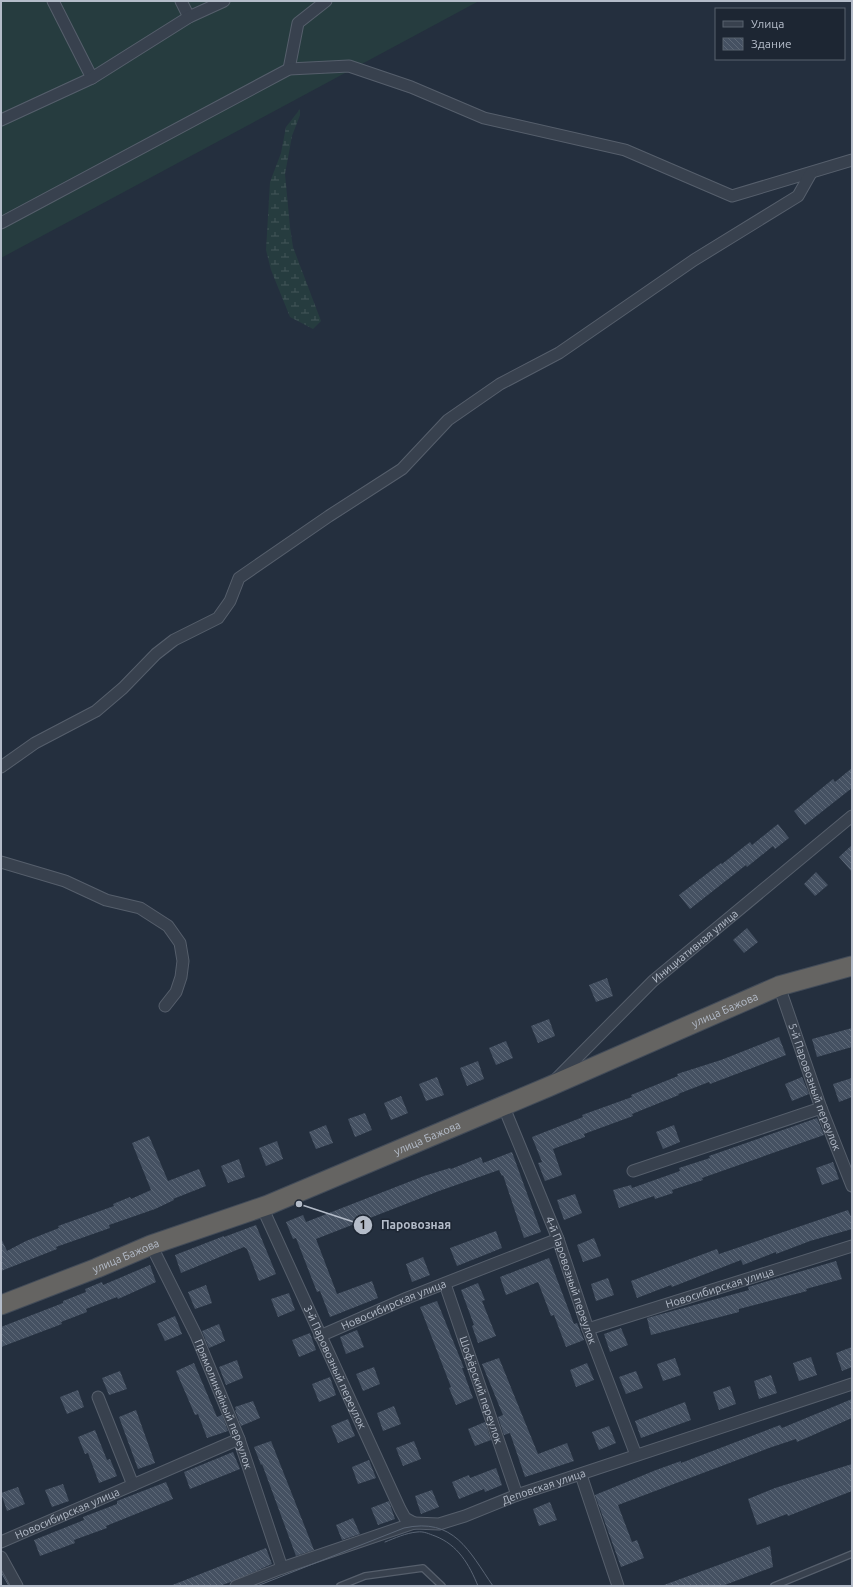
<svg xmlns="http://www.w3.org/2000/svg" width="853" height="1587" font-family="Ubuntu,sans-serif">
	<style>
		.wetland { fill: url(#wetland-marsh) }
		.garden { fill: #263c3f }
		.building { fill: url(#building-back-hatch) }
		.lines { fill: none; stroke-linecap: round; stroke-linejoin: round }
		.service-casing { stroke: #565f6c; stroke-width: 8 }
		.minor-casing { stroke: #565f6c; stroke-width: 13 }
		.trunk-casing { stroke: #434c59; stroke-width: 21 }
		.service { stroke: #38414e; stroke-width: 5.5 }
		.minor { stroke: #38414e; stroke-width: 11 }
		.trunk { stroke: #656462; stroke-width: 19 }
		.tram { stroke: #5a6575; stroke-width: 1 }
		.labels { text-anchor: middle; stroke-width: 3; stroke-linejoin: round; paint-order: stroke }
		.street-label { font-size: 11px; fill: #b4bcc9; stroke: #1d2633 }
		.leader { fill: none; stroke: #b4bcc9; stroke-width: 1.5 }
		.callout-dot { fill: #b4bcc9; stroke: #1d2633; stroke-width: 1.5 }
		.mark-label { font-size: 12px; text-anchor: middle; font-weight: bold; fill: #111 }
		.callout-label { font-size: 12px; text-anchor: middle; font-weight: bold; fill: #b4bcc9; stroke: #1d2633; stroke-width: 3; stroke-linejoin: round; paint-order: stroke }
	</style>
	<defs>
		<pattern id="wetland-marsh" width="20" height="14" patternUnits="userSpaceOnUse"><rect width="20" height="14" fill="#263c3f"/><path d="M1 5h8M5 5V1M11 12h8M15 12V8" fill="none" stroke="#435659"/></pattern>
		<pattern id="building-back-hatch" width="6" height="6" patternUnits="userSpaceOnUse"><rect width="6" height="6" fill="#455162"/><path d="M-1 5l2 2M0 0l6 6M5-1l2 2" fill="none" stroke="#5d6877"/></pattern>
	</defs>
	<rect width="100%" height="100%" fill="#242f3e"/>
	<polygon class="wetland" points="300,109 300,115 292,136 285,174 290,227 293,247 321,321 313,329 290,317 271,270 266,250 270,182 281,153 286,127"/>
	<polygon class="garden" points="1,1 479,1 1,258"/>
	<g class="building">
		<polygon points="852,768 852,788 805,825 794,811 833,779 835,782"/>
		<polygon points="778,824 789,838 775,849 773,846 747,867 746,865 690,909 679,895 721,863 722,864 750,842 752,845"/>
		<polygon points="852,845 852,872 839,857"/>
		<polygon points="816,872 828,885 815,896 804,884"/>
		<polygon points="747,928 758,942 744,953 733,940"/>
		<polygon points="607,978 613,996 596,1002 589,985"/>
		<polygon points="549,1019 555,1036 538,1043 531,1026"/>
		<polygon points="852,1028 852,1047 817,1057 812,1039"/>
		<polygon points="779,1037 786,1055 710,1084 709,1082 678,1094 679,1095 632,1114 633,1116 584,1134 585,1137 553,1149 562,1175 545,1181 538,1163 542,1162 532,1137 583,1117 582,1115 632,1097 631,1095 678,1076 677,1074 721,1060"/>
		<polygon points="506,1041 513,1058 496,1065 489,1048"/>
		<polygon points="478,1061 484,1079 467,1086 460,1068"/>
		<polygon points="437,1077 444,1095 426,1101 419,1084"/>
		<polygon points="802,1077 809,1094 792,1101 785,1084"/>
		<polygon points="852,1078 852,1097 839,1102 833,1084"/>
		<polygon points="401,1096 408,1113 391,1120 384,1103"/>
		<polygon points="365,1113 372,1130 355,1137 348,1119"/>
		<polygon points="817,1118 824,1135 702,1178 703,1180 672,1190 673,1193 655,1199 654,1196 619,1208 613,1190 631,1185 632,1188 680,1171 679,1168 710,1158 709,1156"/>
		<polygon points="326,1125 333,1143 316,1149 309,1132"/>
		<polygon points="674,1125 680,1142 663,1149 656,1132"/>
		<polygon points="149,1136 168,1181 199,1169 206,1186 173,1199 174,1200 155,1209 109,1225 110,1228 56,1247 57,1249 1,1271 1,1238 7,1251 26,1241 59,1228 58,1226 114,1206 113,1204 130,1197 131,1199 151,1190 132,1143"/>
		<polygon points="277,1141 283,1159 266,1166 259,1148"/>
		<polygon points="512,1152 541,1232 524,1238 503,1175 502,1176 499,1170 439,1191 316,1239 337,1294 372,1281 378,1298 330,1317 320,1291 317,1292 296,1238 293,1239 286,1222 303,1215 306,1222 424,1176 450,1168 451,1169 481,1157 483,1163"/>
		<polygon points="239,1159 245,1177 228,1183 221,1166"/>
		<polygon points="833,1162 839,1179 822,1185 816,1168"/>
		<polygon points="575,1194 582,1213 564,1220 557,1200"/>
		<polygon points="848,1210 852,1219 852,1229 810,1241 776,1254 776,1252 743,1265 741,1260 672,1287 671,1285 637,1298 631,1281 717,1249 719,1254"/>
		<polygon points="256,1225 276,1274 259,1281 247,1249 244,1247 181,1273 175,1255 224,1236 224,1237"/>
		<polygon points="496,1231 502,1248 457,1266 450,1248"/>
		<polygon points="594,1238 601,1256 583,1262 577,1245"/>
		<polygon points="423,1257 430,1275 412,1282 406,1264"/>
		<polygon points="549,1258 574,1324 577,1323 584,1340 566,1347 554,1315 551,1316 538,1282 506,1295 500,1277"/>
		<polygon points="836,1261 842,1279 806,1289 807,1291 739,1309 739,1312 651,1335 647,1318 749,1290 748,1287"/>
		<polygon points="150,1265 156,1282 118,1299 117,1297 86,1309 87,1312 61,1322 62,1324 1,1347 1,1327 63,1303 63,1301 86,1292 85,1289 102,1282 103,1285"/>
		<polygon points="608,1278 614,1295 596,1301 591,1284"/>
		<polygon points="478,1283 485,1300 482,1301 496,1336 478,1343 472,1326 474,1325 461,1290"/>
		<polygon points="206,1285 212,1303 195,1309 188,1292"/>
		<polygon points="289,1293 295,1310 278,1317 271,1299"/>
		<polygon points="437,1301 464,1368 462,1368 473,1398 456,1405 449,1388 451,1387 420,1307"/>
		<polygon points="175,1316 182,1334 165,1341 157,1324"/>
		<polygon points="219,1324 225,1341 209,1348 202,1331"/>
		<polygon points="621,1328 628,1345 610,1352 604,1334"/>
		<polygon points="357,1330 364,1347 346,1354 340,1337"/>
		<polygon points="310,1333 316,1350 299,1357 292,1340"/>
		<polygon points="852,1347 852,1367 842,1371 836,1353"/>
		<polygon points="811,1357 817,1375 799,1381 793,1363"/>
		<polygon points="499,1358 538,1454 567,1443 574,1461 525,1477 510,1433 504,1435 498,1417 503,1415 482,1364"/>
		<polygon points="675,1358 681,1375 663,1381 657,1364"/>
		<polygon points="237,1360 243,1378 226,1385 219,1367"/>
		<polygon points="194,1363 217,1417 222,1415 228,1431 207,1438 198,1414 195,1415 176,1371"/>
		<polygon points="587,1363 594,1380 576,1387 570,1370"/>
		<polygon points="374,1367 380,1384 363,1391 356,1374"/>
		<polygon points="120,1371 127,1389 109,1395 102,1378"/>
		<polygon points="636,1371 643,1388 626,1394 619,1377"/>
		<polygon points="771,1375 777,1393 759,1399 754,1381"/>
		<polygon points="330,1377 336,1395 319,1402 312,1384"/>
		<polygon points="730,1386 736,1404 719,1410 713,1392"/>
		<polygon points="78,1390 84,1407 67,1414 60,1397"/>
		<polygon points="852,1399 852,1418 797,1442 796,1439 769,1448 618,1505 632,1542 637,1540 644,1558 621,1567 595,1495 656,1470 681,1461 681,1463 780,1425 782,1428"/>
		<polygon points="253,1401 260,1418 241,1426 235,1410 236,1410 235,1407"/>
		<polygon points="685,1402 691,1420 641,1438 635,1421"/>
		<polygon points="394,1406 401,1424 383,1431 377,1413"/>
		<polygon points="136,1410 155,1463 138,1469 119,1417"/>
		<polygon points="348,1419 355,1436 338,1443 331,1426"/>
		<polygon points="485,1422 491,1440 475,1446 468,1429"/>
		<polygon points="609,1426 616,1443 599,1450 592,1432"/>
		<polygon points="95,1430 107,1460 110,1459 117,1476 99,1483 88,1453 85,1454 78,1437"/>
		<polygon points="271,1441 314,1550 296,1556 262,1464 261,1465 254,1447"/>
		<polygon points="414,1441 421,1459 403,1466 396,1448"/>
		<polygon points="233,1452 240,1469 190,1489 184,1472"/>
		<polygon points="369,1460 376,1478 358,1484 352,1467"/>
		<polygon points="852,1464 852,1491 788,1516 787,1514 757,1525 748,1499 775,1488"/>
		<polygon points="496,1468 502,1485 485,1492 484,1489 459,1499 452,1482 469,1475 470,1478"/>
		<polygon points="166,1482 173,1499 106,1526 107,1528 74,1540 75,1543 40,1556 34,1540 84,1520 83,1517 117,1504 117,1501"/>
		<polygon points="63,1484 69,1501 52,1507 45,1490"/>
		<polygon points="18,1487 25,1504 7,1511 1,1493"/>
		<polygon points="432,1490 439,1507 421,1514 415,1496"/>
		<polygon points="389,1501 395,1519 378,1525 371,1508"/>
		<polygon points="550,1502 557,1520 539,1526 533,1509"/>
		<polygon points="353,1518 360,1534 342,1540 336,1525"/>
		<polygon points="770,1546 773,1567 722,1586 664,1586 664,1585"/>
		<polygon points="266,1548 272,1564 231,1582 219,1586 170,1586"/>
	</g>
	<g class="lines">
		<defs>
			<g id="service">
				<polyline points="340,1586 365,1576 423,1568 442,1586"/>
				<polyline points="774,1586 852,1554"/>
			</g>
			<g id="minor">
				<polyline points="53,1 92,78"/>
				<polyline points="181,1 189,17"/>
				<polyline points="289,69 298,23 326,1"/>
				<polyline points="1,120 92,78 189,17 224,1"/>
				<polyline points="1,223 289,69 349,66 411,87 484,118 625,150 732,196 852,160"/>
				<polyline points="1,767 35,743 96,711 123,688 156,654 174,640 218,618 230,601 239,578 329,516 402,469 448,420 500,384 559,353 694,260 798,196 811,173"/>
				<polyline points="1,862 65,881 106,900 140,908 168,926 180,943 183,961 181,977 176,992 165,1006"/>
				<path id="s1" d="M779,986L821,1108L852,1186"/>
				<path id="s2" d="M557,1078L653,981L852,816"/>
				<path id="s3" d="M503,1105L558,1239L588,1329L636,1455"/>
				<polyline points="633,1171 821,1108"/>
				<path id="s4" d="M262,1207L400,1509L405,1518L414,1523"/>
				<path id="s5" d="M151,1245L196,1335L239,1439L282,1568"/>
				<path id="s6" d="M445,1284L517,1495"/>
				<path id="s7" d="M588,1329L852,1246"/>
				<path id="s8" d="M320,1336L407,1298L558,1239"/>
				<polyline points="98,1397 133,1485"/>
				<polyline points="581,1475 618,1586"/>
				<path id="s9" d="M1,1542L239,1439"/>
				<polyline points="1,1557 17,1586"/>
				<path id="s10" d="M236,1586L282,1568L414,1523L439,1524L465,1516L517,1495L852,1384"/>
			</g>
			<g id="trunk">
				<path id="s11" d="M1,1305L97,1268L151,1245L268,1205L548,1087L779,986L852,966"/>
			</g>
		</defs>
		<use href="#service" class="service-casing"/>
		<use href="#minor" class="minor-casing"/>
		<use href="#trunk" class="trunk-casing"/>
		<use href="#service" class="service"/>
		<use href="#minor" class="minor"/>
		<use href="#trunk" class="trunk"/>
		<g class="tram">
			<path d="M385,1542C395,1538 406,1533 417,1532C424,1531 429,1534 435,1536C458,1545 469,1564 478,1586"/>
			<polyline points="1,1572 9,1586"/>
			<path d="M257,1586L404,1528C454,1517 469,1551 493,1586"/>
		</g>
	</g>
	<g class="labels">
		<g class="street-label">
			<text dy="4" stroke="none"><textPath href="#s2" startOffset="191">Инициативная улица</textPath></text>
			<text dy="4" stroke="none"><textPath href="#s11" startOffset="782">улица Бажова</textPath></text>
			<text dy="4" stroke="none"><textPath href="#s1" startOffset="107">5-й Паровозный переулок</textPath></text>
			<text dy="4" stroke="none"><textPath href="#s11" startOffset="458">улица Бажова</textPath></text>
			<text dy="4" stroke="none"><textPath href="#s11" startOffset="134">улица Бажова</textPath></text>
			<text dy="4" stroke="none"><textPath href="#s3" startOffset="188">4-й Паровозный переулок</textPath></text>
			<text dy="4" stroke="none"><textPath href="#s7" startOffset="138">Новосибирская улица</textPath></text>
			<text dy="4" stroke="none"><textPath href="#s8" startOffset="80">Новосибирская улица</textPath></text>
			<text dy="4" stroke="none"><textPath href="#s4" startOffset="176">3-й Паровозный переулок</textPath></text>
			<text dy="4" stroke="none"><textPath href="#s6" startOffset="112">Шофёрский переулок</textPath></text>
			<text dy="4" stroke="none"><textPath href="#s5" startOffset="175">Прямолинейный переулок</textPath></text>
			<text dy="4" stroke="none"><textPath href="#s10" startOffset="325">Деповская улица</textPath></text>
			<text dy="4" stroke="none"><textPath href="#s9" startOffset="72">Новосибирская улица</textPath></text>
		</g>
	</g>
	<path class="leader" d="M299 1204L363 1225"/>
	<g class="callout-dot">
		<circle cx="299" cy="1204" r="4"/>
		<circle cx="363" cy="1225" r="10"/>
	</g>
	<g class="mark-label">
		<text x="363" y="1229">1</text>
	</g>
	<g class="callout-label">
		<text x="416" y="1229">Паровозная</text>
	</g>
	<rect width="853" height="1587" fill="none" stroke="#b4bcc9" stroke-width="4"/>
	<rect x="715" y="8" width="130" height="52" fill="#1d2633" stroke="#59626f"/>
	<rect x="723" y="21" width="20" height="6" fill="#38414e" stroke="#59626f"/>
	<text x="751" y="28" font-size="12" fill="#b4bcc9">Улица</text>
	<rect x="723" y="38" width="20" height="12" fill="url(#building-back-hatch)" stroke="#59626f"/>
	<text x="751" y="48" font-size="12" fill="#b4bcc9">Здание</text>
</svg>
